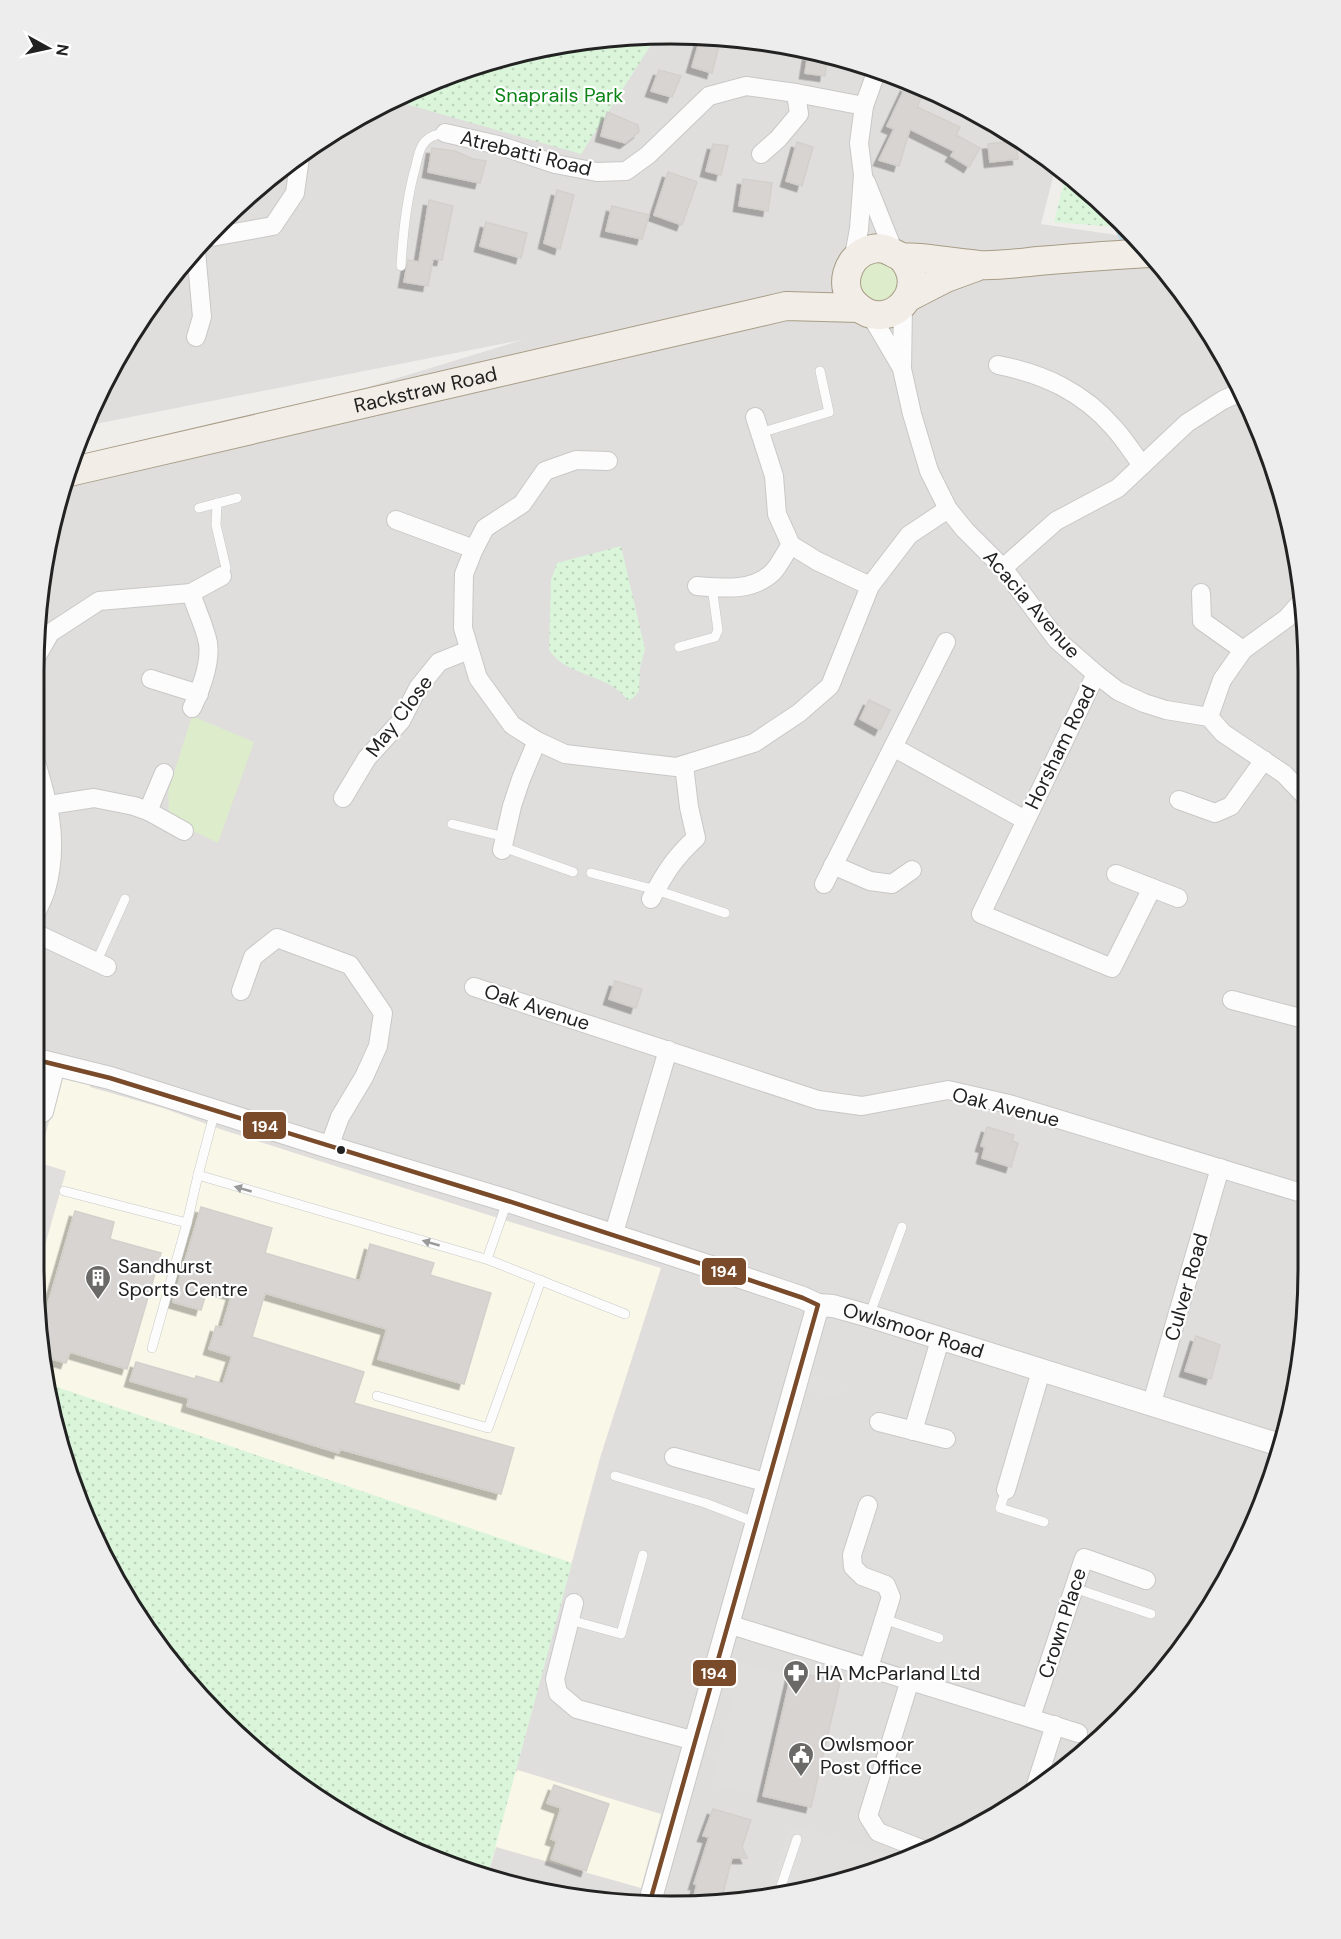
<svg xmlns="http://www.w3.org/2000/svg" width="1341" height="1939" font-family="'DM Sans',sans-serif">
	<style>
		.residential { fill: #dfdedc }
		.education { fill: #f8f7e8 }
		.grass { fill: #ddeccb }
		.park { fill: url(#park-dots) }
		.parking { fill: #e0dfde }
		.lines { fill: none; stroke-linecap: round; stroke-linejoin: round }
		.stream { stroke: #bfdbe3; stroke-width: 5 }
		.building { fill: #d7d4d2; stroke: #d3d0cc; stroke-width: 1.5; filter: url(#shadow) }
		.service-casing { stroke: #c9c8c7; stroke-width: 10 }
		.minor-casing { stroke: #c9c8c7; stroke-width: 20 }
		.tertiary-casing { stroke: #c9c8c7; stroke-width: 24 }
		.primary-casing { stroke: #a79c86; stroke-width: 30 }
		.service { stroke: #fdfcfc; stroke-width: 9 }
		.minor { stroke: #fdfcfc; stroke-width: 18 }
		.tertiary { stroke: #fdfcfc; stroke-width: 22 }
		.primary { stroke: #f3ede7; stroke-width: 28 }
		.bus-1-casing { stroke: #fff; stroke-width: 9 }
		.bus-1 { stroke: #7a4b2a; stroke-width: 4.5 }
		.oneway { fill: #9a9a9a }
		.bus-dot { fill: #222; stroke: #fff; stroke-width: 2 }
		.labels { text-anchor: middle; stroke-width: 4.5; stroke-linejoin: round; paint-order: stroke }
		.park-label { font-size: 20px; fill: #0c8416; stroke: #fff }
		.street-label { font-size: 20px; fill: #222; stroke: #fff }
		.poi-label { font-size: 20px; fill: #222; stroke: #fff; text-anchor: start }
		.rim { fill: none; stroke: #222; stroke-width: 3 }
		.line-badge { stroke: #fff; stroke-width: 2 }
		.badge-label { font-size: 16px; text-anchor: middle; font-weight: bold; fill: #fff }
	</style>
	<defs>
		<pattern id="park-dots" width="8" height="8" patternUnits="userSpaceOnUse" patternTransform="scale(1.5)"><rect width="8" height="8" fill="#daf5da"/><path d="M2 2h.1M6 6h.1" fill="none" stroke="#bbd2bb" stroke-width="1.8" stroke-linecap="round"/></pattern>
		<filter id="shadow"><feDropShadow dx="-5.5" dy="5.5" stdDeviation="0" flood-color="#0004"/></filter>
	</defs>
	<rect width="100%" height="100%" fill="#f0eeeb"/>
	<polygon class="residential" points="671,33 795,45 915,82 1025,141 1056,166 1041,224 1137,238 1176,283 1242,388 1296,546 1308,670 1308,1268 1296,1393 1259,1513 1200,1623 1121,1720 1025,1798 953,1840 795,1894 671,1906 588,1901 426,1857 317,1799 250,1748 140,1622 82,1513 55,1434 33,1269 33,670 45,546 63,480 522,340 85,426 118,352 220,219 317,140 427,81 546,45"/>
	<polygon class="education" points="62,1074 92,1081 90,1087 163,1108 220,1129 501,1219 661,1268 600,1458 515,1773 518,1770 661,1814 641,1888 496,1847 488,1874 426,1857 317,1799 250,1748 140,1622 82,1513 55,1434 33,1269 33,1150 41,1151"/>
	<g class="grass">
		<polygon points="870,262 894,263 900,293 878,304 863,294 859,281 867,264"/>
		<polygon points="192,716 254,742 218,843 177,823 169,811 168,792"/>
	</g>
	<g class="park">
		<polygon points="658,34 581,154 392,100 427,81 546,45"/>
		<polygon points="1066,174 1122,220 1128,228 1054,222"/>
		<path d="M621,546L645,649L640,668L639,691L633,698L628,701C614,679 583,677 562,663C557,660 553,655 549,650L551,580L557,563Z"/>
		<polygon points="48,1384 572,1563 488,1874 426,1857 317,1799 250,1748 140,1622 82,1513 55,1434"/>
	</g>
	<g class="parking">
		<polygon points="33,1161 66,1171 35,1281 33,1268"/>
		<polygon points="809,1374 843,1382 839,1398 807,1391"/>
		<polygon points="742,1664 787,1675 759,1795 712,1784"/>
		<polygon points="791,1825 900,1857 795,1894 784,1895 768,1890"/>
	</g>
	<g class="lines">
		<polyline class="stream" points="1107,208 1123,241"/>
	</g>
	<g class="building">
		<polygon points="701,36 721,38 712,73 692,67"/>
		<polygon points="808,55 827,59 825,76 805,73"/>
		<polygon points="659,70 681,76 672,97 651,91"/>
		<polygon points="906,86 923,94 917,107 960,127 956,135 980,148 969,167 951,156 954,151 910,129 899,166 879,160 894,129 887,126"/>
		<polygon points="607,112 638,125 639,132 625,143 601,136"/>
		<polygon points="1016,141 1018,159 990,162 988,144"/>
		<polygon points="797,142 813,147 802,186 786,181"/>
		<polygon points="713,144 728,146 721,175 706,171"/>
		<polygon points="432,148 455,151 473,159 486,161 480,183 428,172"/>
		<polygon points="668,172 697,182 682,225 654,215"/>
		<polygon points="743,179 772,183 768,211 739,206"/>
		<polygon points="557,190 574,195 560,249 544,243"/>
		<polygon points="429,200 453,206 442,260 433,259 428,286 404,282 408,260 419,262"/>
		<polygon points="612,206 649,215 642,239 606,231"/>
		<polygon points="486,222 527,233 521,258 480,246"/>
		<polygon points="869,700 890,710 880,730 860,719"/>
		<polygon points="615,981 642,989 636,1008 609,999"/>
		<polygon points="987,1127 1014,1135 1012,1141 1018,1143 1011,1167 982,1158 985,1147 981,1146"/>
		<polygon points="201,1207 272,1228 265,1253 360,1281 370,1244 434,1263 430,1275 491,1293 464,1384 378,1359 387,1329 265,1293 252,1337 364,1372 354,1403 514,1448 501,1494 340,1449 339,1453 187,1406 189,1398 130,1381 136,1362 195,1379 196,1376 223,1384 232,1356 209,1349 216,1326 222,1328 232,1294 208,1287 201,1310 173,1302"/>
		<polygon points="75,1211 114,1222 110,1239 161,1253 127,1369 70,1352 66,1363 45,1357 41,1328"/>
		<polygon points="1196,1336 1220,1345 1211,1379 1185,1371"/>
		<polygon points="792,1671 840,1682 811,1807 763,1796"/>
		<polygon points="554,1785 609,1804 586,1871 551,1859 557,1841 551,1839 561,1808 547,1803"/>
		<polygon points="713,1809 751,1820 742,1847 747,1858 732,1858 721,1901 692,1904 697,1884 694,1884 709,1837 703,1836"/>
	</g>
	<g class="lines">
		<defs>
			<g id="service">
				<path d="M401,266C403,232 406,201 415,169C417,162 418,153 422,146C427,137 435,134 445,133"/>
				<polyline points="760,433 829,412 820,371"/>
				<polyline points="1266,461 1267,461"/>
				<polyline points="217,503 216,525 226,568 222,576"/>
				<polyline points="199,508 237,498"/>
				<polyline points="679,647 715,637 718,630 712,587"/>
				<polyline points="452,824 505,837"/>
				<polyline points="503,847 573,872"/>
				<polyline points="591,873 656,890 725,913"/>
				<polyline points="96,963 125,899"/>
				<polyline points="33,1148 38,1117"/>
				<polyline points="198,1175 489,1260 625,1314"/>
				<polyline points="64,1191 187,1223"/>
				<polyline points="487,1259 507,1202"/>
				<polyline points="869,1316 902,1227"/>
				<polyline points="152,1348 187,1223 198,1175 215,1111"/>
				<polyline points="377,1396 488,1428 541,1280"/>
				<polyline points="615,1476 705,1503 757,1523"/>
				<polyline points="1006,1490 1000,1508 1044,1522"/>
				<polyline points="1074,1588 1151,1614"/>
				<polyline points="884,1619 939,1638"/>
				<polyline points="570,1620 621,1634 643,1555"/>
				<polyline points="778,1895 797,1839"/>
			</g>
			<g id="minor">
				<polyline points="445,133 498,145 555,164 597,172 626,171 648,155 709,96 746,86 796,93 864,106"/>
				<polyline points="761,154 778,139 799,114 796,93"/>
				<polyline points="866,182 894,252"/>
				<polyline points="206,238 273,226 295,193 300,157"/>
				<polyline points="196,251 202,317 196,337"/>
				<polyline points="853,261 859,229 863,175 859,143 864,106 877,70"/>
				<polyline points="903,305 902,369 912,414 929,471 948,509 965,530 1003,568 1057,640 1096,674 1118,691 1144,703 1166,710 1209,717 1223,733 1284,774 1308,799"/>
				<polyline points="870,314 900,365"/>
				<path d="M998,365C1044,374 1083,392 1114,428C1124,439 1132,452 1142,465"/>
				<polyline points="755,417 774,476 777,514 791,545 817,561 870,586"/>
				<polyline points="608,461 576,460 545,471 522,504 485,528 474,549 464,574 463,628 478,678 512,725 537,741 565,754 676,767 754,743 799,713 830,686 870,586 909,535 948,509"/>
				<polyline points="396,520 474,549"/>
				<polyline points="1003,568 1056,521 1118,488 1187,423 1223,400 1243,391"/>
				<path d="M697,586C723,588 752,592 773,572C780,564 785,553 791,545"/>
				<path d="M191,593C196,609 205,627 208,643C211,663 200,691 192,708"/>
				<polyline points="1201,593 1202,621 1243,650"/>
				<polyline points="34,661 50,633 99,601 191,593 222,576"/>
				<polyline points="1096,674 981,914 1112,968 1152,888"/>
				<polyline points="151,679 199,694"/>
				<polyline points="1209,717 1222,680 1243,650 1287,618 1301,602"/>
				<polyline points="893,747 1025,820"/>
				<polyline points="343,798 367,758 401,721 418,688 439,662 469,650"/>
				<polyline points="1179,800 1215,813 1231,806 1264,760"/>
				<polyline points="49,805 94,798 134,806 148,811 184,831"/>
				<polyline points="148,811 164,773"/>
				<polyline points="502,850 512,806 521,779 537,741"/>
				<polyline points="833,865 870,881 892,884 912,870"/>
				<polyline points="1116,874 1178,898"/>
				<polyline points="824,884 946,642"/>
				<path d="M651,899C665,873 674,858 696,838L689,807L684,765"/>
				<path d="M33,920C37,910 43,900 46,890C60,840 48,800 33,753"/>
				<polyline points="33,932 107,967"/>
				<polyline points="474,987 818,1100 862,1106 948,1090 1009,1104 1308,1195"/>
				<polyline points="241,991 253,957 277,938 350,965 383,1013 378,1046 364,1077 340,1117 329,1147"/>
				<polyline points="1232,1000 1308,1020"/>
				<polyline points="33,1119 44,1112 56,1065"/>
				<polyline points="613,1236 668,1050"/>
				<polyline points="1151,1406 1220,1168"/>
				<polyline points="879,1422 946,1439"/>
				<polyline points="913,1431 940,1340"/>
				<polyline points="674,1457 768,1483"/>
				<polyline points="1006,1490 1041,1371"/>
				<polyline points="868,1505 852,1555 853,1567 862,1576 886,1585 891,1597 869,1667"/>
				<polyline points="574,1603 555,1679 558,1693 577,1709 695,1741"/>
				<polyline points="728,1624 1078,1733"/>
				<polyline points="910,1680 868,1816 878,1832 924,1850"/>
				<polyline points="1031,1717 1084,1558 1146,1580"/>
				<polyline points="1034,1791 1055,1725"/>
			</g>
			<g id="tertiary">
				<path id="s1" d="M33,1059L110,1078L215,1111L329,1147L508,1201L726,1272L803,1298L818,1305L833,1306L869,1316L1280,1445"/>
				<polyline points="649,1905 818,1305"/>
			</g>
			<g id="primary">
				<path d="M901,257C932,289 889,335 857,306C837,289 846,255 872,249C886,246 891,253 902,257C907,258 914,257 920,258C939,260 959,263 979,265C998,266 1018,263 1038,261C1075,258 1113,255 1151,253"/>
				<polyline points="909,297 946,278 976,267"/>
				<path id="s2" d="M65,473L786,306L859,308"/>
			</g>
		</defs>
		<use href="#service" class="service-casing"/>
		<use href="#minor" class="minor-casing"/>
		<use href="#tertiary" class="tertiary-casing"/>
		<use href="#primary" class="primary-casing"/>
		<use href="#service" class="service"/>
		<use href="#minor" class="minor"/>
		<use href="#tertiary" class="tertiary"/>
		<use href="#primary" class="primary"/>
		<defs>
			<polyline id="bus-1" points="33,1059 110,1078 508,1201 726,1272 803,1298 818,1305 649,1905"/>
		</defs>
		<use href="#bus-1" class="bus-1-casing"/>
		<use href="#bus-1" class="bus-1"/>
	</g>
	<defs><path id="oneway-solid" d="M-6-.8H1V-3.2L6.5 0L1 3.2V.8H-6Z" transform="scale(1.5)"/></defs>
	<g class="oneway">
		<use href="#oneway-solid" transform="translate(243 1189) rotate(-164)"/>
		<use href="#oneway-solid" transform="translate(431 1243) rotate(-164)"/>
	</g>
	<defs>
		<symbol id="building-pin" viewBox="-11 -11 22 30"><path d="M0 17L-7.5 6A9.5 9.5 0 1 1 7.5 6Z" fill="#6a6968" stroke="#fff"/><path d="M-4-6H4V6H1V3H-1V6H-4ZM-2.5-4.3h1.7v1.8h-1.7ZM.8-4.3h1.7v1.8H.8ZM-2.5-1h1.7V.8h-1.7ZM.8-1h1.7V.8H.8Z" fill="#fff"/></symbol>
		<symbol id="pharmacy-pin" viewBox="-11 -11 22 30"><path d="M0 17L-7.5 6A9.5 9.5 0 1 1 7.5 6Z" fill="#6a6968" stroke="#fff"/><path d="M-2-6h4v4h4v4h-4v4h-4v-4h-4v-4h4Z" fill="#fff"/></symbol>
		<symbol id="civic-pin" viewBox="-11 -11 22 30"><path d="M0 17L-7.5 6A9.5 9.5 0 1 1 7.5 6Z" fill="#6a6968" stroke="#fff"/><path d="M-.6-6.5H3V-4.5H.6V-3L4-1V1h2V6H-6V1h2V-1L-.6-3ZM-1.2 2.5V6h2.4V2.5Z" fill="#fff"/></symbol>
	</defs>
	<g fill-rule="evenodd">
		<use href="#building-pin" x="83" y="1263" width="30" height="40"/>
		<use href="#pharmacy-pin" x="781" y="1658" width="30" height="40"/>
		<use href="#civic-pin" x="786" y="1740" width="30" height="40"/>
	</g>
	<circle class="bus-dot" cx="341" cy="1150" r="5"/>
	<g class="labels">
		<g class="park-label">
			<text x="559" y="102">Snaprails Park</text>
		</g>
		<g class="street-label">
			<text transform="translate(526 153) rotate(14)" y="7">Atrebatti Road</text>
			<text dy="7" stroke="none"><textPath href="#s2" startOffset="370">Rackstraw Road</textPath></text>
			<text transform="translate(1032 604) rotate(49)" y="7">Acacia Avenue</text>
			<text transform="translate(399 716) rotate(-53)" y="7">May Close</text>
			<text transform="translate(1060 747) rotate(-64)" y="7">Horsham Road</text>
			<text transform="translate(537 1007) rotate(18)" y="7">Oak Avenue</text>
			<text transform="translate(1006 1107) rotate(14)" y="7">Oak Avenue</text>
			<text transform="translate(1186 1287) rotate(-74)" y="7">Culver Road</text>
			<text dy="7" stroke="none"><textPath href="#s1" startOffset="922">Owlsmoor Road</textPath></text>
			<text transform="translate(1062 1623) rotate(-72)" y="7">Crown Place</text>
		</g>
		<g class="poi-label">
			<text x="118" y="1273">Sandhurst<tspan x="118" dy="23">Sports Centre</tspan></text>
			<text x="816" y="1680">HA McParland Ltd</text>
			<text x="820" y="1751">Owlsmoor<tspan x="820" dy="23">Post Office</tspan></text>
		</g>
	</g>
	<path d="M0 0H1341V1939H0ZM671 44H671A627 627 0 0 1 1298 671V1269A627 627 0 0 1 671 1896H671A627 627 0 0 1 44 1269V671A627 627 0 0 1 671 44Z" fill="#ededed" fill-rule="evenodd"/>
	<path class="rim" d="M671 44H671A627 627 0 0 1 1298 671V1269A627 627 0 0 1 671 1896H671A627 627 0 0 1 44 1269V671A627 627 0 0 1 671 44Z"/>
	<g class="line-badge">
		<rect x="242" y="1111" width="45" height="29" rx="6" fill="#7a4b2a"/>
		<rect x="701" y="1257" width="46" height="29" rx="6" fill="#7a4b2a"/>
		<rect x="692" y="1659" width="45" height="28" rx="6" fill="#7a4b2a"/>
	</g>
	<g class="badge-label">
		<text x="265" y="1132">194</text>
		<text x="724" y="1277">194</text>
		<text x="714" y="1679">194</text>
	</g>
	<g transform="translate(48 48) rotate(98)" stroke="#ffffff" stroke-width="4.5" paint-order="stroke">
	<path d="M0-4.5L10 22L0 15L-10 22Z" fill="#222222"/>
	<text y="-9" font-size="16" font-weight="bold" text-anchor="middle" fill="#222222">N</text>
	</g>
</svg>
